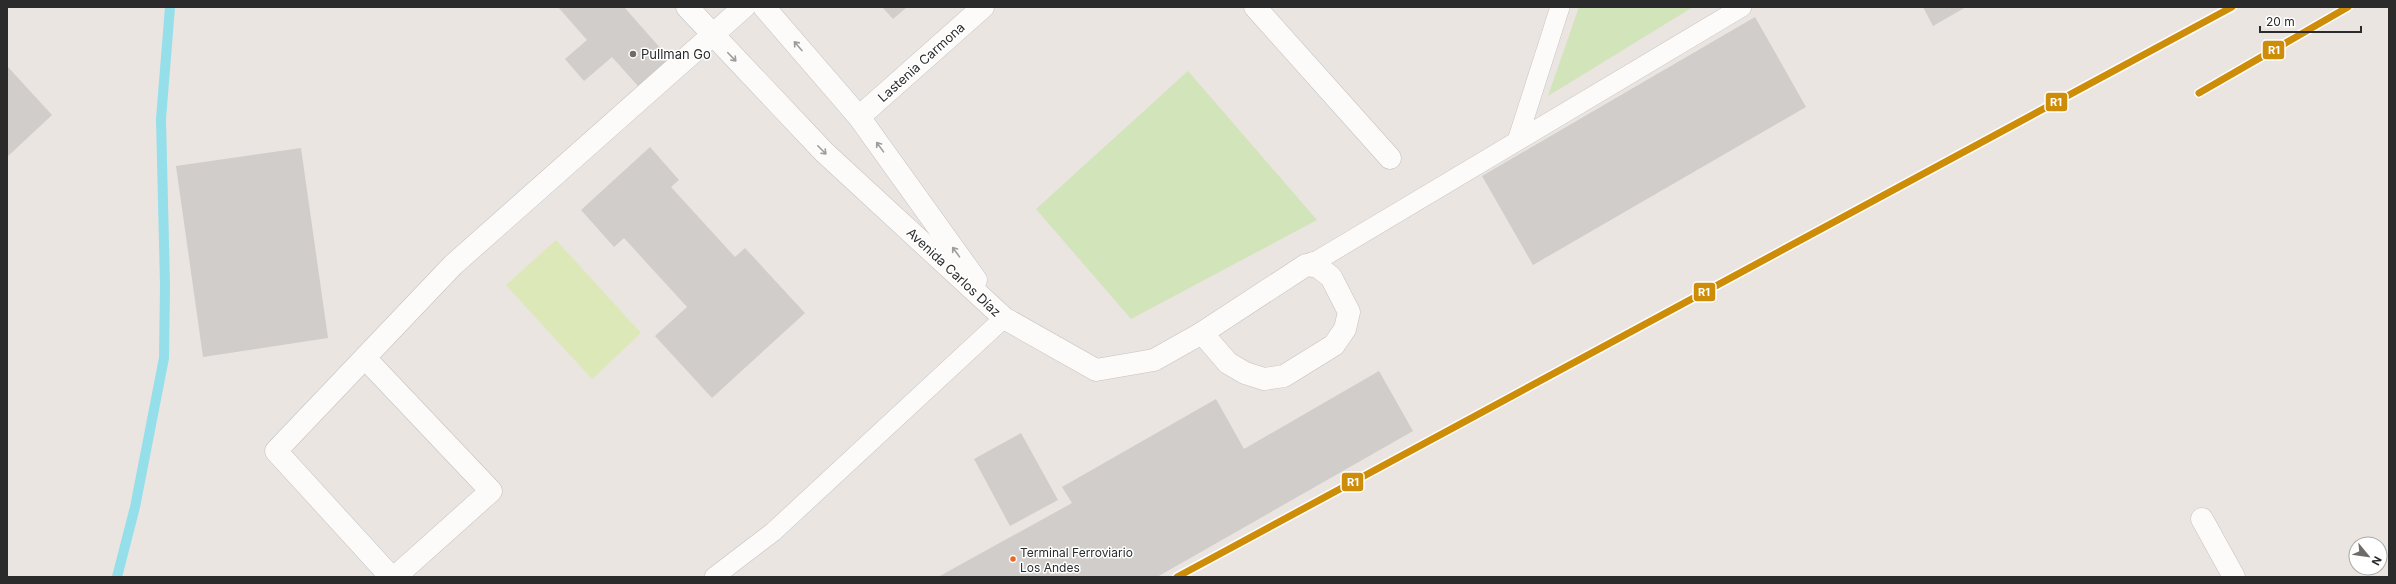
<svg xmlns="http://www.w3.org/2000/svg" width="2396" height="584" font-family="Inter,sans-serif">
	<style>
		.green { fill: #d1e4ba }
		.pitch { fill: #dce8b7 }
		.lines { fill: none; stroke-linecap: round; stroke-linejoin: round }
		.stream { stroke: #95dfea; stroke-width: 10 }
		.building { fill: #d0cdca }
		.service-casing { stroke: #c4c2c2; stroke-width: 20 }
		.minor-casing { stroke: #c4c2c2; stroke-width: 23 }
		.service { stroke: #fcfbfa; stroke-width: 19 }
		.minor { stroke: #fcfbfa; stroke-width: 22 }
		.rail-1-casing { stroke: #fff; stroke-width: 10 }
		.rail-1 { stroke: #ce8d09; stroke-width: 7 }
		.oneway { stroke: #9e9d9d }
		.poi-dot { fill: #6e6c6a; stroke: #fff; stroke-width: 1.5 }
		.bus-dot { fill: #f26522; stroke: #fff; stroke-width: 1.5 }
		.labels { text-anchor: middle; stroke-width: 3; stroke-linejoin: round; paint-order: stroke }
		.bus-label { font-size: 12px; fill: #2b2b2b; stroke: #fff; text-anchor: start }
		.poi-label { font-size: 13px; fill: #2b2b2b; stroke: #fff; text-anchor: start }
		.street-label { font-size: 13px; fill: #2b2b2b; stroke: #fff }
		.line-badge { stroke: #fff; stroke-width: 1.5 }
		.badge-label { font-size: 11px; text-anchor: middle; font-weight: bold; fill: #fff }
	</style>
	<rect width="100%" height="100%" fill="#eae5e0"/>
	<g class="green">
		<polygon points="1579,7 1693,7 1548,96"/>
		<polygon points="1188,71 1317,220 1131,319 1036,209"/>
	</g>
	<polygon class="pitch" points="556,240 641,333 592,379 506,285"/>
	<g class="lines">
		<polyline class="stream" points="117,577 135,507 164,358 165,285 161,119 170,7"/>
	</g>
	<g class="building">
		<polygon points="558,7 624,7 670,59 638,86 612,57 584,81 565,59 587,40"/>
		<polygon points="882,7 907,7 893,19"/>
		<polygon points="1923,7 1966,7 1933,26"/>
		<polygon points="1755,17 1806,107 1533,265 1482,176"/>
		<polygon points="7,66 52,115 7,157"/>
		<polygon points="650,147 679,180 671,187 735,257 745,248 805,313 712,398 655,336 687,307 624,238 614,247 581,210"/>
		<polygon points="301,148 328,338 203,357 176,166"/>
		<polygon points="1379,371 1413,431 1157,577 938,577 1072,503 1062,487 1216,399 1244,449"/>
		<polygon points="1021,433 1058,500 1010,526 974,459"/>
	</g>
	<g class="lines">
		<defs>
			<g id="service">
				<polyline points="1517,141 1560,7"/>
				<polyline points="1313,263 1742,7"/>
				<polyline points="714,577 773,532 1004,318"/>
			</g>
			<g id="minor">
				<polyline points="687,7 824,152 1004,318 1096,370 1154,360 1202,333"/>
				<polyline points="764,7 859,117 976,280"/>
				<polyline points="1255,7 1390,158"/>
				<polyline points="859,117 983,7"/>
				<polygon points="1313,263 1331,277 1349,312 1345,329 1334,345 1284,376 1264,379 1245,373 1228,363 1202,333 1306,265 1314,266"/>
				<polyline points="365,358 491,491 395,577"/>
				<polyline points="2202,519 2234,577"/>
				<polyline points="391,577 276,451 453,265 744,7"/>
			</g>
		</defs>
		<use href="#service" class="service-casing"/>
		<use href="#minor" class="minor-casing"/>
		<use href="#service" class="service"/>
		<use href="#minor" class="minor"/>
		<defs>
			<g id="rail-1">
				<polyline points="2199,93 2348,7"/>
				<polyline points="1177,577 2232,7"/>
			</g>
		</defs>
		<use href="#rail-1" class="rail-1-casing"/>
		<use href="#rail-1" class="rail-1"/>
	</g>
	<defs><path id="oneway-shaft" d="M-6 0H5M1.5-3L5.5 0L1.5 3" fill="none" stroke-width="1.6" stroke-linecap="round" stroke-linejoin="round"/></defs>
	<g class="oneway">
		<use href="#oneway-shaft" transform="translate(798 46) rotate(-131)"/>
		<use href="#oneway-shaft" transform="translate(732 57) rotate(46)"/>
		<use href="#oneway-shaft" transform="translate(880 147) rotate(-126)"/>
		<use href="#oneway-shaft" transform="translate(822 150) rotate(45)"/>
		<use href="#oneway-shaft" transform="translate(956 252) rotate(-126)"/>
	</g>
	<circle class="poi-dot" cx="633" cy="54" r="4"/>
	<circle class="bus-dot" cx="1013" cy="559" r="3.5"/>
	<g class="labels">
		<g class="bus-label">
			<text x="1020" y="557">Terminal Ferroviario<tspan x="1020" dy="15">Los Andes</tspan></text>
		</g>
		<g class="poi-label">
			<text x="641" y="59">Pullman Go</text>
		</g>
		<g class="street-label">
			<text transform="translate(921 62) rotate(-42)" y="5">Lastenia Carmona</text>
			<text transform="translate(954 272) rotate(43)" y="5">Avenida Carlos Díaz</text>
		</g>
	</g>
	<g class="line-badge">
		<rect x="2262" y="40" width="23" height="20" rx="4" fill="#ce8d09"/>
		<rect x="2045" y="92" width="23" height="20" rx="4" fill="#ce8d09"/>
		<rect x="1693" y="282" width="23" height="20" rx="4" fill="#ce8d09"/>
		<rect x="1341" y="472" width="23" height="20" rx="4" fill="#ce8d09"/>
	</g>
	<g class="badge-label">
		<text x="2274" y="54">R1</text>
		<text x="2056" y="106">R1</text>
		<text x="1704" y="296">R1</text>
		<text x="1353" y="486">R1</text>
	</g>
	<rect width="2396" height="584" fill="none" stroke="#2b2b2b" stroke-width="16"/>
	<g transform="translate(2368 556) rotate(119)"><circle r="19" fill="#ffffff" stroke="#aaaaaa"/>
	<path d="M0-3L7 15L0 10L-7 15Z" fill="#6e6c6a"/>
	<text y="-6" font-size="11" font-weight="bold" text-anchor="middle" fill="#2b2b2b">N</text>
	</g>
	<path d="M2260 26v6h101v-6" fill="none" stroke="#2b2b2b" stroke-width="2"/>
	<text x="2266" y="26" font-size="12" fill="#2b2b2b" stroke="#ffffff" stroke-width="3" paint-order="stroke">20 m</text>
</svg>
